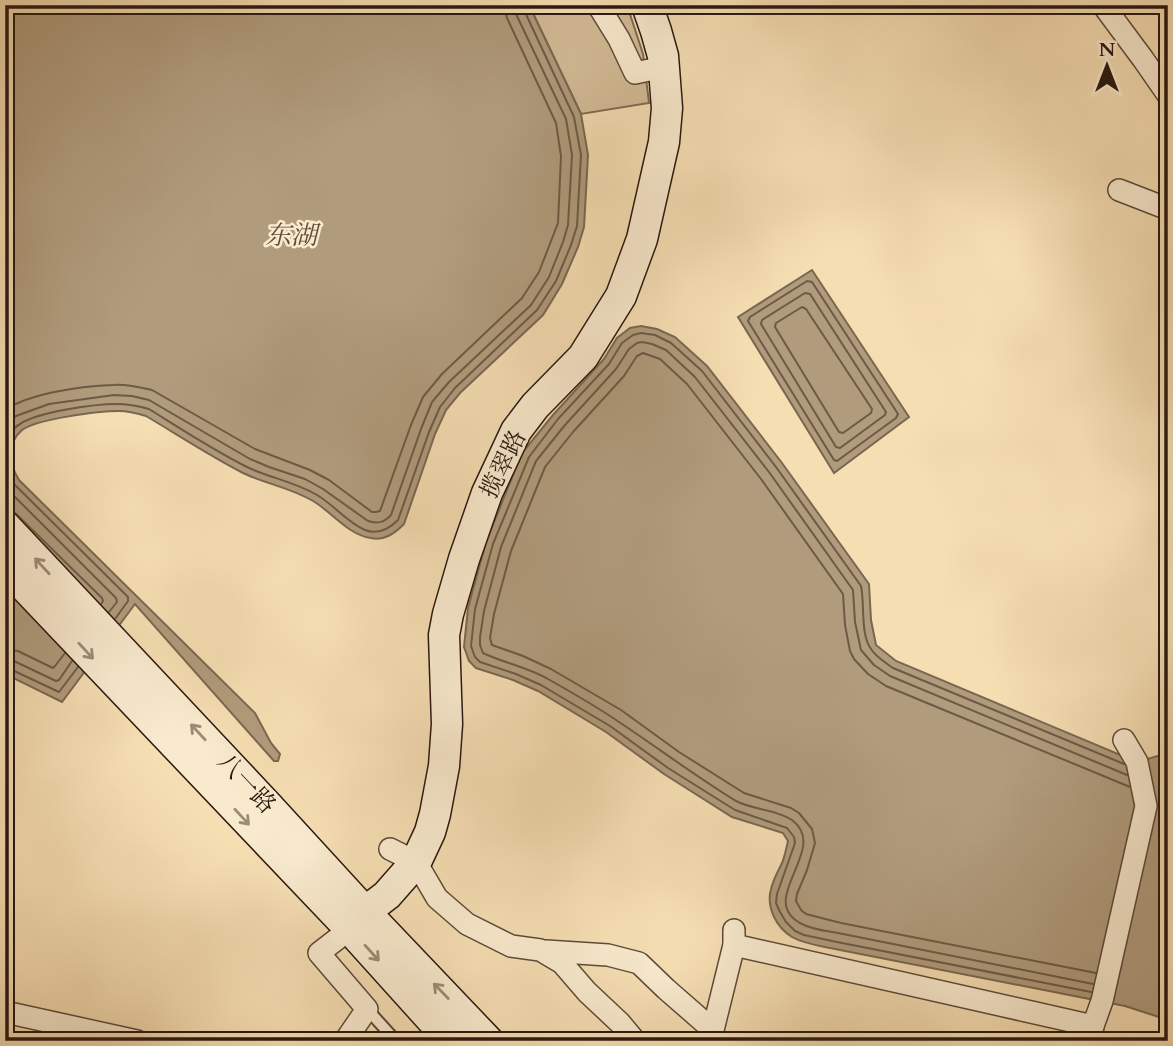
<svg xmlns="http://www.w3.org/2000/svg" width="1173" height="1046" font-family="Cardo,'Noto Serif SC',serif">
	<style>
		.green { fill: #d3bc97; stroke: #7e6a54; stroke-width: 2 }
		.water { fill: #b09b7c; stroke: #7a6751; stroke-width: 2 }
		.lines { fill: none; stroke-linecap: round; stroke-linejoin: round }
		.shore { stroke: #6c5a46; stroke-width: 2 }
		.lane-casing { stroke: #5c4a39; stroke-width: 14 }
		.street-casing { stroke: #5c4a39; stroke-width: 24 }
		.secondary-casing { stroke: #291810; stroke-width: 33 }
		.lane { stroke: #f9eace; stroke-width: 10 }
		.street { stroke: #f9eace; stroke-width: 21 }
		.secondary { stroke: #f9eace; stroke-width: 30 }
		.oneway { stroke: #9b8c78 }
		.labels { text-anchor: middle; stroke-width: 5; stroke-linejoin: round; paint-order: stroke }
		.street-label { font-size: 24px; fill: #291810; stroke: #f9eace }
		.water-label { font-size: 26px; font-style: italic; fill: #5f4c3b; stroke: #f9eace }
	</style>
	<rect width="100%" height="100%" fill="#f6deb3"/>
	<filter id="stains"><feTurbulence type="fractalNoise" baseFrequency=".00286" numOctaves="4"/><feColorMatrix values="0 0 0 0 .2 0 0 0 0 .09 0 0 0 0 .02 0 0 0 .5 -.17"/></filter>
	<radialGradient id="worn" r=".72"><stop offset=".6" stop-color="#630" stop-opacity="0"/><stop offset="1" stop-color="#630" stop-opacity=".3"/></radialGradient>
	<polygon class="green" points="529,5 627,5 643,54 649,103 581,114"/>
	<g class="water">
		<path d="M5,5H529L581,114L588,155L584,227L578,247L562,284L543,315L460,393L446,410L435,434L404,524C395,533 385,541 371,538C348,535 332,512 313,501C291,488 266,484 243,473C210,456 178,435 146,416C136,413 128,411 119,411C100,411 36,419 22,430C6,444 9,464 19,480L255,713L271,743L280,754L278,761H274L135,604L62,702L5,674Z"/>
		<polygon points="812,270 909,417 834,473 738,317"/>
		<path d="M641,326L657,329L675,337L707,366L782,463L869,584L871,620L876,645L896,661L1137,762L1168,753V1020L1125,1006L835,949C821,946 804,944 792,937C776,927 766,907 771,889C773,880 778,871 782,863C785,856 786,849 788,841L783,833L732,817L664,774L606,732L538,691L513,680L476,668L469,661L464,647L468,608L486,542L522,453L553,415L604,359L617,338L630,328Z"/>
	</g>
	<g class="lines">
		<g class="shore">
			<polygon points="807,281 812,282 898,414 896,418 837,461 834,460 748,321 750,317"/>
			<polygon points="805,293 810,294 886,412 885,415 840,448 836,447 761,324 762,320"/>
			<polygon points="802,307 806,309 872,409 871,413 843,433 839,432 775,327 776,323"/>
			<path d="M5,410C30,393 83,386 113,385C126,384 139,387 152,390L255,449L310,470L329,480L372,512H376L380,511L411,425L423,397L442,374L522,298L539,272L558,223L561,156L556,123L507,18L504,5"/>
			<path d="M5,427L16,416L49,404L114,395L132,396L149,400L250,459L269,467L305,479L323,489L368,521C377,524 384,523 391,515L421,429L432,402L449,382L531,305L549,277L563,242L568,225L572,155L566,119L516,14L515,5"/>
			<path d="M5,446C8,438 12,428 20,424C37,412 95,404 117,404C128,404 138,406 149,409C181,429 213,450 247,467C270,478 295,482 317,495C334,505 347,522 365,530C378,535 389,529 398,520L429,432L440,407L455,388L537,310L556,281L571,245L577,226L581,155L574,117L524,10V5"/>
			<polyline points="5,471 15,485 128,597 128,601 115,619"/>
			<polyline points="5,487 116,598 117,602 109,612"/>
			<polyline points="5,503 102,598 103,601 101,604"/>
			<polyline points="5,649 18,651 53,668 55,666 65,653"/>
			<polyline points="5,660 14,661 56,681 59,680 72,661"/>
			<polyline points="5,668 10,669 59,692 78,667"/>
			<polyline points="1096,973 841,923 806,914 801,910 796,901 797,894 807,870 815,843 812,829 799,813 791,808 744,793 679,752 621,710 551,669 523,656 492,645 490,638 494,614 511,551 545,467 573,432 624,376 637,356 643,353 660,359 687,384 761,479 843,594 845,625 850,651 854,659 868,674 886,686 1130,787"/>
			<path d="M1093,984L838,933C827,931 813,930 802,924C754,900 831,849 792,820C776,809 753,810 736,801C695,776 657,747 616,720C594,705 571,692 548,679C527,667 504,663 483,653L480,645V637L484,611L501,547L536,461L565,425L616,369L629,349L637,343L642,342L652,344L666,350L695,377L769,472L853,590L855,622L861,650L874,665L890,676L1127,775"/>
			<path d="M1091,992L837,942L804,935L795,931L786,922L780,912L776,903L777,894L795,843L794,837L787,828L735,810L668,768L610,726L541,685L516,674L480,662L475,657L471,646L475,609L493,544L529,457L558,419L609,364L622,343L633,335L641,333L655,335L671,343L702,371L776,467L861,586C865,604 860,634 871,649C876,657 886,663 893,668L1124,764"/>
		</g>
		<defs>
			<polyline id="lane" points="367,1009 396,1041"/>
			<g id="street">
				<polyline points="598,5 619,39 635,73 664,67"/>
				<polyline points="1103,5 1143,59 1168,95"/>
				<polyline points="1119,190 1168,209"/>
				<polyline points="390,849 416,862 437,898 467,924 511,946 540,950 562,963 587,992 620,1023 635,1041"/>
				<polyline points="734,945 1093,1026 1090,1041"/>
				<polyline points="546,951 608,955 639,963 666,989 713,1030"/>
				<polyline points="5,1012 137,1041"/>
				<polyline points="1093,1026 1102,1001 1146,806 1137,762 1124,740"/>
				<polyline points="345,1041 367,1009 319,953 350,929"/>
				<polyline points="713,1041 713,1030 734,945 734,930"/>
			</g>
			<g id="secondary">
				<polyline points="5,526 268,806 365,912 488,1041"/>
				<polyline points="5,566 350,929 451,1041"/>
				<polyline points="350,929 365,912 387,895 416,862 430,832 435,814 444,766 447,724 444,635 448,614 464,559 487,493 516,431 535,406 583,357 621,296 642,239 664,142 667,108 663,56 656,31 647,5"/>
			</g>
		</defs>
		<use href="#lane" class="lane-casing"/>
		<use href="#street" class="street-casing"/>
		<use href="#secondary" class="secondary-casing"/>
		<use href="#lane" class="lane"/>
		<use href="#street" class="street"/>
		<use href="#secondary" class="secondary"/>
	</g>
	<defs><path id="oneway-shaft" d="M-6 0H5M1.5-3L5.5 0L1.5 3" fill="none" stroke-width="1.6" stroke-linecap="round" stroke-linejoin="round" transform="scale(1.75)"/></defs>
	<g class="oneway">
		<use href="#oneway-shaft" transform="translate(42 566) rotate(-133)"/>
		<use href="#oneway-shaft" transform="translate(86 651) rotate(47)"/>
		<use href="#oneway-shaft" transform="translate(198 732) rotate(-133)"/>
		<use href="#oneway-shaft" transform="translate(242 817) rotate(47)"/>
		<use href="#oneway-shaft" transform="translate(372 953) rotate(48)"/>
		<use href="#oneway-shaft" transform="translate(441 991) rotate(-134)"/>
	</g>
	<g class="labels">
		<g class="street-label">
			<text transform="translate(503 464) rotate(-64)" y="8">揽翠路</text>
			<text transform="translate(247 783) rotate(47)" y="8">八一路</text>
		</g>
		<g class="water-label">
			<text x="291" y="244">东湖</text>
		</g>
	</g>
	<rect width="1173" height="1046" fill="none" stroke="#f6deb3" stroke-width="28"/>
	<rect x="7" y="7" width="1159" height="1032" fill="none" stroke="#291810" stroke-width="3.5"/>
	<rect x="14" y="14" width="1145" height="1018" fill="none" stroke="#291810" stroke-width="2"/>
	<g transform="translate(1107 66)" stroke="#f9eace" stroke-width="5" paint-order="stroke">
	<path d="M0-5L12 26L0 18L-12 26Z" fill="#291810"/>
	<text y="-10" font-size="19" font-weight="bold" text-anchor="middle" fill="#291810">N</text>
	</g>
	<rect width="100%" height="100%" filter="url(#stains)"/>
	<rect width="100%" height="100%" fill="url(#worn)"/>
</svg>
